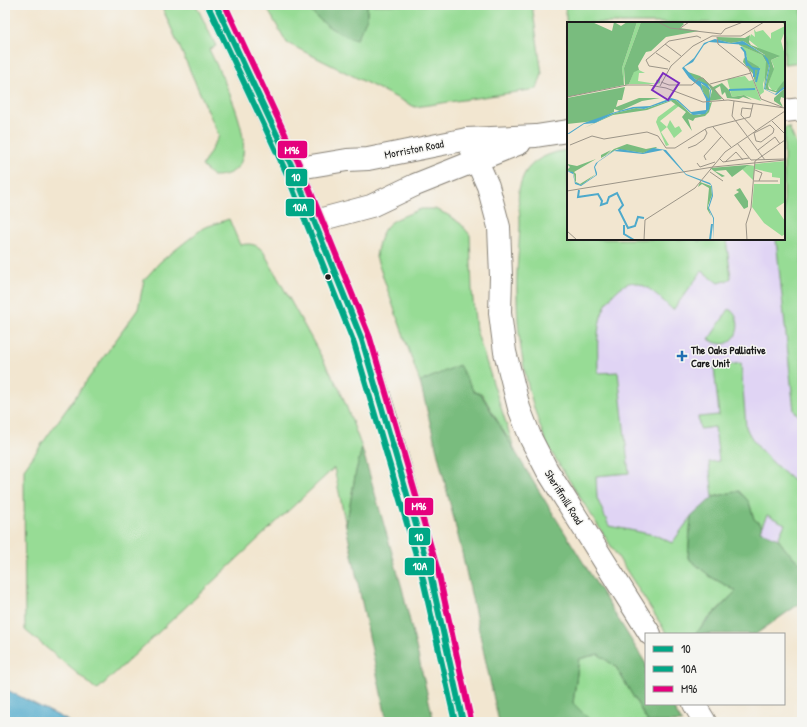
<svg xmlns="http://www.w3.org/2000/svg" width="807" height="727" font-family="'Patrick Hand',sans-serif">
	<style>
		.built { fill: #e0d4f4 }
		.green { fill: #97dc95; stroke: #5a7c58 }
		.forest { fill: #79bc7e; stroke: #4a6c4d }
		.water { fill: #4da9cb; stroke: #346274 }
		.lines { fill: none; stroke-linecap: round; stroke-linejoin: round }
		.minor-casing { stroke: #878176; stroke-width: 24 }
		.highway-casing { stroke: #878176; stroke-width: 24 }
		.minor { stroke: #fff; stroke-width: 22 }
		.highway { stroke: #fff; stroke-width: 22 }
		.bus-1-casing { stroke: #f6f6f2; stroke-width: 9 }
		.bus-2-casing { stroke: #f6f6f2; stroke-width: 9 }
		.bus-3-casing { stroke: #f6f6f2; stroke-width: 9 }
		.bus-1 { stroke: #00a786; stroke-width: 6 }
		.bus-2 { stroke: #00a786; stroke-width: 6 }
		.bus-3 { stroke: #e5007d; stroke-width: 6 }
		.bus-dot { fill: #1c1c1c; stroke: #f6f6f2; stroke-width: 1.5 }
		.poi-dot { fill: #1f6fb2; stroke: #f6f6f2; stroke-width: 1.5 }
		.labels { text-anchor: middle; stroke-width: 3; stroke-linejoin: round; paint-order: stroke }
		.street-label { font-size: 11px; fill: #1c1c1c; stroke: #f6f6f2 }
		.poi-label { font-size: 11px; font-weight: bold; fill: #1c1c1c; stroke: #f6f6f2; text-anchor: start }
		.inset-river { fill: none; stroke: #4da9cb; stroke-width: 2 }
		.inset-road { fill: none; stroke: #9c9588; stroke-width: 1 }
		.view { fill: #7b2cbf; fill-opacity: 0.15; stroke: #7b2cbf; stroke-width: 2 }
		.inset-edge { fill: none; stroke: #1c1c1c; stroke-width: 2 }
		.line-badge { stroke: #f6f6f2; stroke-width: 1.5 }
		.badge-label { font-size: 11px; text-anchor: middle; font-weight: bold; fill: #fff }
	</style>
	<rect width="100%" height="100%" fill="#f6f6f2"/>
	<filter id="ink" filterUnits="userSpaceOnUse"><feTurbulence type="fractalNoise" baseFrequency=".025" numOctaves="2"/><feDisplacementMap in="SourceGraphic" scale="8" xChannelSelector="R" yChannelSelector="G"/><feConvolveMatrix kernelMatrix="1 2 1 2 8 2 1 2 1" color-interpolation-filters="sRGB"/></filter>
	<filter id="wash" filterUnits="userSpaceOnUse"><feTurbulence type="fractalNoise" baseFrequency=".012" numOctaves="4" result="noise"/><feDisplacementMap in="SourceGraphic" scale="16" xChannelSelector="R" yChannelSelector="G"/><feGaussianBlur stdDeviation="0.9" result="paint"/><feColorMatrix in="noise" values="0 0 0 0 0 0 0 0 0 0 0 0 0 0 0 0 0 1.4 0 .05"/><feComposite in="paint" operator="in"/></filter>
	<g filter="url(#wash)">
		<rect width="100%" height="100%" fill="#f2e6d0"/>
		<polygon class="built" points="802,158 802,602 756,634 671,634 571,474 551,195 568,239 784,239"/>
		<g class="green">
			<path d="M161,5H196L216,46L209,49C221,76 278,177 213,176L202,166L219,136Z"/>
			<polygon points="265,5 306,5 312,13 367,18 367,5 532,5 542,74 537,89 415,107 287,43"/>
			<polygon points="565,5 802,5 802,62 784,64 784,23 568,23 568,42"/>
			<polygon points="789,127 802,158 802,419 794,411 776,239 784,239 784,128"/>
			<path d="M568,150V239H697L698,241L726,239L731,278L726,281L718,283L702,271L673,310C662,300 650,286 636,283C630,281 624,285 620,288C593,310 598,342 598,373L618,372L629,473L596,476L597,498L609,526L655,535L672,543L691,517L688,558L711,577L736,591L706,621L696,634H667L548,447C528,398 517,347 517,294C516,272 519,249 520,227C521,206 514,198 523,177C530,160 551,152 568,150Z"/>
			<path d="M421,209H435L448,215L461,224L470,235L472,290L476,330L515,451L482,394L474,392L459,366L420,382L376,257C382,220 390,222 421,209Z"/>
			<path d="M229,219L240,245C251,243 256,244 263,251L341,392L362,448L356,471L346,526L334,468L97,690L25,630L24,469L138,309L144,280L160,262L203,228Z"/>
			<path d="M729,309C748,321 734,357 709,339Z"/>
			<path d="M741,363L746,427C756,452 783,470 802,489V565L786,550L778,539L785,524L767,515L762,526L754,519L749,502L739,491L713,497L709,462L719,461L715,427L700,429L698,417L719,415L714,367Z"/>
			<polygon points="598,654 616,667 648,722 592,722 573,703 579,659"/>
		</g>
		<g class="forest">
			<path d="M306,5H367V18L357,39C338,36 317,20 306,5Z"/>
			<polygon points="459,365 474,392 481,394 531,478 646,664 646,704 671,704 682,722 648,722 616,667 598,654 579,659 573,703 592,722 499,722 461,548 420,382"/>
			<polygon points="362,448 402,588 434,722 387,722 346,526 356,471"/>
			<polygon points="739,491 749,502 754,519 762,526 760,531 778,539 786,550 802,565 802,602 756,634 695,634 736,591 711,577 688,558 691,517 713,497"/>
		</g>
		<polygon class="water" points="5,689 65,719 69,722 5,722"/>
	</g>
	<g filter="url(#ink)">
		<g class="lines">
			<defs>
				<g id="minor">
					<polyline points="784,111 802,109"/>
					<polyline points="467,139 488,186 499,227 501,276 500,313 505,352 519,408 531,439 547,470 650,634"/>
					<polyline points="293,169 347,160 368,159 467,139 536,136 568,131"/>
					<polyline points="315,221 371,206 415,185 520,143"/>
					<polyline points="694,704 705,722"/>
				</g>
				<polyline id="highway" points="216,5 293,169 362,340 387,421 430,573 463,722"/>
			</defs>
			<use href="#minor" class="minor-casing"/>
			<use href="#highway" class="highway-casing"/>
			<use href="#minor" class="minor"/>
			<use href="#highway" class="highway"/>
			<defs>
				<polyline id="bus-1" points="216,5 293,169 362,340 430,573 463,722"/>
				<polyline id="bus-2" points="209,8 286,172 354,343 422,575 455,722"/>
				<polyline id="bus-3" points="225,5 300,166 370,338 438,571 471,720"/>
			</defs>
			<use href="#bus-1" class="bus-1-casing"/>
			<use href="#bus-2" class="bus-2-casing"/>
			<use href="#bus-3" class="bus-3-casing"/>
			<use href="#bus-1" class="bus-1"/>
			<use href="#bus-2" class="bus-2"/>
			<use href="#bus-3" class="bus-3"/>
		</g>
	</g>
	<circle class="bus-dot" cx="328" cy="277" r="3.5"/>
	<path class="poi-dot" d="M680 350h4v4h4v4h-4v4h-4v-4h-4v-4h4z"/>
	<g class="labels">
		<g class="street-label">
			<text transform="translate(414 149) rotate(-11)" y="4">Morriston Road</text>
			<text transform="translate(564 497) rotate(58)" y="4">Sheriffmill Road</text>
		</g>
		<g class="poi-label">
			<text x="691" y="354">The Oaks Palliative<tspan x="691" dy="13">Care Unit</tspan></text>
		</g>
	</g>
	<g transform="translate(567 22)">
		<rect width="218" height="218" fill="#f2e6d0"/>
		<path d="M70,0H74L57,46V63L55,46ZM215,0L218,2V9L214,19L218,33V57L212,67L206,69L201,63L207,45L204,38L211,35L194,28L182,18L184,12L188,15L187,7L189,10L196,8L204,17V11L218,4ZM175,24L195,33L199,40L201,46L196,62L197,70L193,73L188,61L193,48L177,36L180,35ZM72,48L78,51H72L71,59L90,62L89,58L93,57V61L90,62H62L67,49ZM178,54L182,59L186,58L194,79L176,73L165,75L160,57ZM110,81L119,90L112,84L93,99L100,105L103,98L108,106L112,104L115,109L107,116L100,105L94,110L102,123L99,124L89,100L91,95ZM218,139V180L209,186L218,199V212L215,214L197,201L185,185L187,162H213V156L205,155V151L188,147V142ZM180,144H188L186,158L175,147Z" fill="#97dc95"/>
		<path d="M0,0H25L45,9L47,0L54,4L60,0H70L55,46L57,63L0,75ZM74,0H115L117,2L113,6L132,9L99,15L84,29L79,30L71,44L72,48L67,50L62,62L58,63L57,46ZM183,13L182,20L184,23L213,34L204,38L207,47L201,63L202,67L209,69L218,57V64L211,71L198,67L203,44L198,33L176,19L164,21L151,18L150,15L178,16ZM174,19L199,34L202,44L197,66L199,40L195,33L172,23ZM177,36L192,45L188,61L186,52L176,40ZM118,49L133,54L146,65L155,61L163,69L165,75L177,73L185,78L176,75L172,77L160,76L158,70L155,73L153,64L148,67L155,77L142,79L136,70L134,62L142,66L143,76L145,69L142,64L128,57ZM58,65L55,78H51L49,85L72,76H93L75,79L53,89L47,87V90L28,99L0,102V76ZM218,66L217,76L214,75L213,79L216,85L207,79V76ZM105,78H109L124,92L132,93L140,90L142,81L145,80L142,90L138,94L128,96L126,99L121,97L125,109L115,95L119,90L104,79L80,88L46,93L17,106L48,91L69,86L77,87ZM60,122L79,127L89,125L90,126L76,131L50,127L34,136V133L44,128L38,134L47,127ZM29,137L7,150L9,152V160L13,162L29,152L16,162L14,163L10,162L8,159L7,152L0,148L3,145L0,142L10,144ZM180,143L188,144H180L165,155L159,148L148,149L158,154L155,155L143,146ZM133,160L144,164L145,173L141,184L144,194L140,187L142,166L135,162L131,165ZM173,166L181,179V185L177,187L167,173L172,170L169,168Z" fill="#79bc7e"/>
		<path d="M148,17L164,21L176,19L196,32L201,37L203,44L198,67L208,72L218,64V66L209,73L197,67L202,44L196,32L179,23L142,20L137,23L126,40L117,45L128,57L140,62L144,68L142,87L138,92L126,93L109,78H105L77,87L69,86L48,91L28,101L17,102L2,112H0L17,101L45,91L66,85L83,84L104,76L111,78L124,90L139,88V77L133,65L122,56L115,46L127,36L137,21ZM134,61L143,68L142,77L136,70ZM86,126L99,128L119,152L143,161L145,164L146,174L142,186L147,196L146,218V196L141,186L145,173L144,163L119,153L96,128L76,132L47,129L31,140L28,145L30,151V153L14,164L8,162L6,152L0,149L6,150L8,160L14,163L29,153L27,145L29,141L46,129L53,127L76,131Z" fill="#4da9cb" fill-rule="evenodd"/>
		<path class="inset-river" d="M174,25L178,30L180,44M180,41L187,48V55M184,46L192,47L189,60M162,68L188,67M12,168L11,175L31,172L35,179L34,183L40,181L42,175L50,171L56,183L52,188L61,206L68,204L71,195L77,196M57,203V212L67,218M143,218L145,202"/>
		<path class="inset-road" d="M91,0L103,6L154,12M112,7L122,0M154,12L158,7L176,0M150,15L151,22L182,47L194,77L215,85M98,22L114,34M89,31L103,40M101,47L82,44L79,38L102,19L130,14L134,16M94,60L102,63H125L133,56H136L157,78M143,62L184,51M93,64L104,44L126,24L145,14H174L197,0M0,75L60,63H82L99,66L136,80L161,78L218,86M167,79L165,94L198,138M185,87L175,86L174,93L189,109M205,99L218,112M203,103L207,107L206,111L194,120L189,119L187,111ZM146,105L164,125M170,121L184,138L218,137M3,123L25,114L37,117L80,110L91,114L99,126H108L140,106L183,95L186,82M121,126L129,123L137,117L140,111L138,107M191,128L208,115L213,122M152,136L156,140L182,136M139,138L137,134L154,115M158,140L169,130L176,138M130,141L133,145L148,140M188,148L195,151L192,159M143,150L156,159M187,159H211M0,169L146,145L218,138M0,209L10,218M77,218L78,198L128,166L158,130L218,89M180,218L179,202L184,186L188,139L218,118"/>
		<path class="view" d="M96,51L112,61L101,78L85,68Z"/>
		<rect width="218" height="218" class="inset-edge"/>
	</g>
	<g class="line-badge">
		<rect x="277" y="140" width="31" height="19" rx="4" fill="#e5007d"/>
		<rect x="285" y="168" width="23" height="19" rx="4" fill="#00a786"/>
		<rect x="285" y="198" width="30" height="19" rx="4" fill="#00a786"/>
		<rect x="404" y="497" width="30" height="19" rx="4" fill="#e5007d"/>
		<rect x="408" y="527" width="23" height="19" rx="4" fill="#00a786"/>
		<rect x="404" y="557" width="31" height="19" rx="4" fill="#00a786"/>
	</g>
	<g class="badge-label">
		<text x="292" y="154">M96</text>
		<text x="296" y="181">10</text>
		<text x="300" y="211">10A</text>
		<text x="419" y="510">M96</text>
		<text x="419" y="541">10</text>
		<text x="420" y="570">10A</text>
	</g>
	<rect width="807" height="727" fill="none" stroke="#f6f6f2" stroke-width="20"/>
	<rect x="645" y="633" width="140" height="72" fill="#f6f6f2" stroke="#9f9f9c"/>
	<rect x="653" y="646" width="20" height="6" fill="#00a786" stroke="#9f9f9c"/>
	<text x="681" y="653" font-size="12" fill="#1c1c1c">10</text>
	<rect x="653" y="666" width="20" height="6" fill="#00a786" stroke="#9f9f9c"/>
	<text x="681" y="673" font-size="12" fill="#1c1c1c">10A</text>
	<rect x="653" y="686" width="20" height="6" fill="#e5007d" stroke="#9f9f9c"/>
	<text x="681" y="693" font-size="12" fill="#1c1c1c">M96</text>
</svg>
